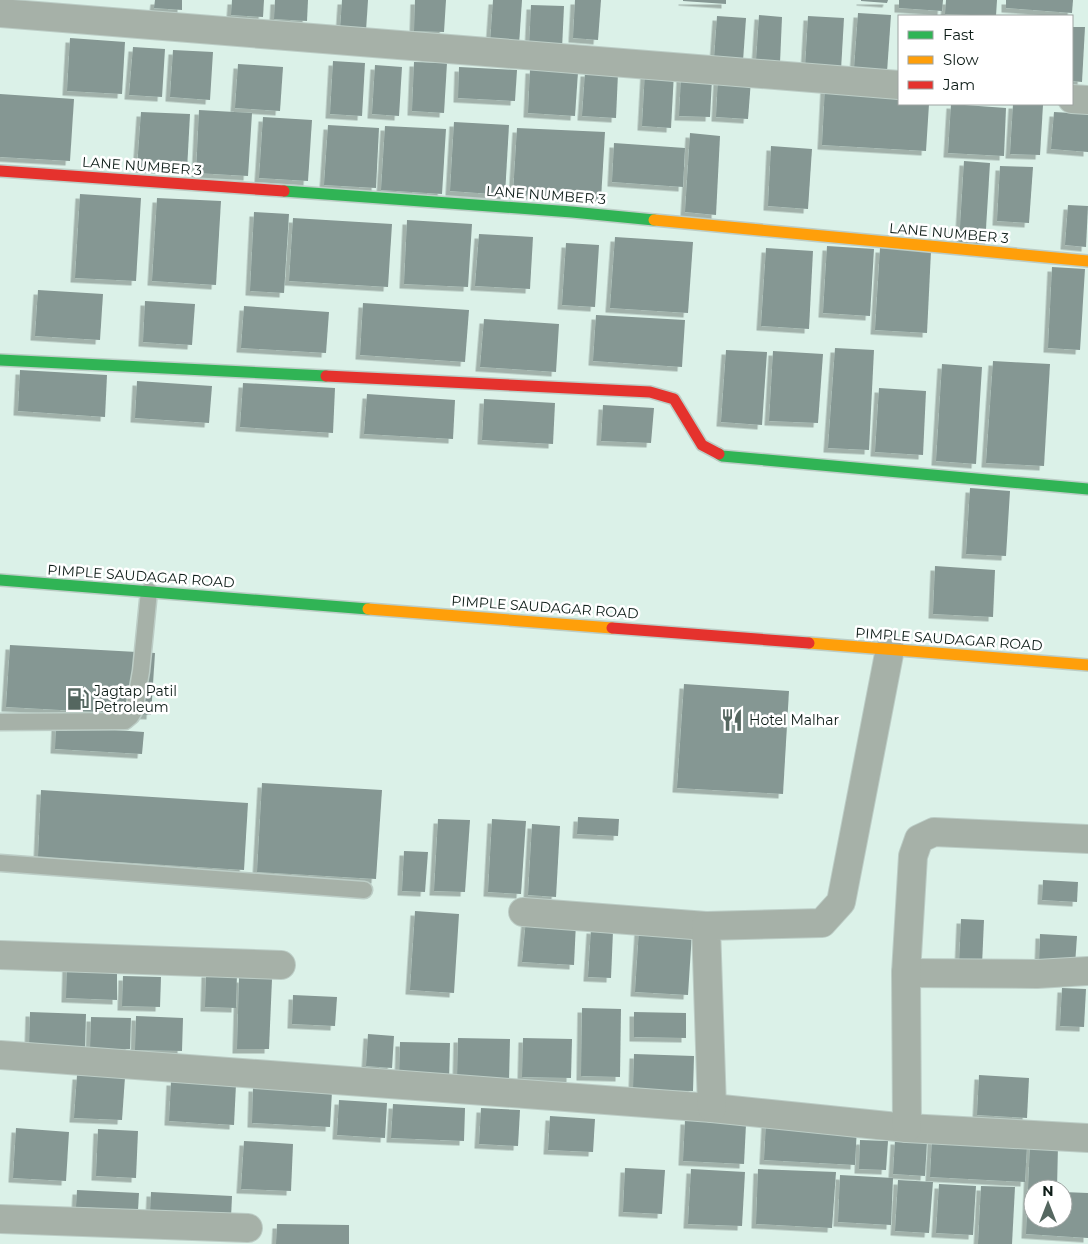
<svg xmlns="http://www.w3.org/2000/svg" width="1088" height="1244" font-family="Montserrat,sans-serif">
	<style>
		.building { fill: #859793; filter: url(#shadow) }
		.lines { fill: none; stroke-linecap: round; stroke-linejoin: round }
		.lane-casing { stroke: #bccdc6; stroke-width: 19 }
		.street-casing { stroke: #bccdc6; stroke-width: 30 }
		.fast-casing { stroke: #bccdc6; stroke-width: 14 }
		.slow-casing { stroke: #bccdc6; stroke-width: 14 }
		.jam-casing { stroke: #bccdc6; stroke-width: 14 }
		.lane { stroke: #a6b1a8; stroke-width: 16 }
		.street { stroke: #a6b1a8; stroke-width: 28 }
		.fast { stroke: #30b455; stroke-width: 11 }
		.slow { stroke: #ff9f0a; stroke-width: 11 }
		.jam { stroke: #e5322d; stroke-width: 11 }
		.labels { text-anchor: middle; stroke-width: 5; stroke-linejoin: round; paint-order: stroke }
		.street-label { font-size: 14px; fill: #0d1c17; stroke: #fff }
		.poi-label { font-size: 14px; fill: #0d1c17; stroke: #fff; text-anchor: start }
	</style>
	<defs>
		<filter id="shadow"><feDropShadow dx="-4.5" dy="4.5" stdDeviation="0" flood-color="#0004"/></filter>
	</defs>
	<rect width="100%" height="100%" fill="#dbf1e8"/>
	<g class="building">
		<polygon points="155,0 182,0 182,10 154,8"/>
		<polygon points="232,0 264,0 263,17 231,15"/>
		<polygon points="275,0 308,0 307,21 274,19"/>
		<polygon points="342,0 368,0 366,31 340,30"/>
		<polygon points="415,0 446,0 444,32 414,31"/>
		<polygon points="493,0 522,0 519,45 490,43"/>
		<polygon points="575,0 601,0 598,40 573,38"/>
		<polygon points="683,0 726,0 726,4 683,1"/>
		<polygon points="861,0 888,0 887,3 861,1"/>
		<polygon points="899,0 943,0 942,11 899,8"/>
		<polygon points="946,0 997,0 996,16 945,14"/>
		<polygon points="1006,0 1073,0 1072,13 1006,8"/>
		<polygon points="531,5 564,6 562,49 529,47"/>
		<polygon points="858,13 891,15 887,72 854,69"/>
		<polygon points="759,15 782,17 780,63 756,61"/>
		<polygon points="717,16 746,18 743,61 714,59"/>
		<polygon points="808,16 844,18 841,70 805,68"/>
		<polygon points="1072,27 1085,27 1082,82 1072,81"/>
		<polygon points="70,38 125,42 122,94 67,91"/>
		<polygon points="133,47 165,49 162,97 129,95"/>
		<polygon points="173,50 213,52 210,100 170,97"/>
		<polygon points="333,61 365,63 362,116 330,114"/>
		<polygon points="414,62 447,63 444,113 412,111"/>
		<polygon points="238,64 283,67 280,111 235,108"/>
		<polygon points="375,65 402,67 399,116 372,114"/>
		<polygon points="459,67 517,70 515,101 458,98"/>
		<polygon points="530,69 578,72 575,116 528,113"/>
		<polygon points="645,71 674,73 671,128 642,126"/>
		<polygon points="585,72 618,73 616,118 582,116"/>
		<polygon points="681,77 712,79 710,117 679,116"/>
		<polygon points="718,77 751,80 748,119 716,117"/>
		<polygon points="825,86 899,91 899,104 929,104 926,151 822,145"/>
		<polygon points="0,94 74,99 70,161 0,157"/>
		<polygon points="951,104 1006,108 1004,156 948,153"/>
		<polygon points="1013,104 1043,105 1040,155 1010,154"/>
		<polygon points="199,110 252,113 248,176 196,173"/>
		<polygon points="141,112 190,114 187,170 137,168"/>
		<polygon points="1054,112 1088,114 1088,152 1051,149"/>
		<polygon points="263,117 312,120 308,181 259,178"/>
		<polygon points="454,122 509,125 505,195 450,191"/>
		<polygon points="328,125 379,128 376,188 324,185"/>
		<polygon points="385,126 446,129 442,194 381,190"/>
		<polygon points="517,128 605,132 601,199 513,194"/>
		<polygon points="690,133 720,136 716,215 685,212"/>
		<polygon points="614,143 685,148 683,187 612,182"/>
		<polygon points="771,146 812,149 808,209 768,206"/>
		<polygon points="964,161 990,163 985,245 959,243"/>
		<polygon points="1000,166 1033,167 1029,223 997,221"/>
		<polygon points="80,194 141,198 136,281 75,278"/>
		<polygon points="157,198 221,201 216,285 152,281"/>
		<polygon points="1068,205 1088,206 1086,247 1065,245"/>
		<polygon points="254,212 289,214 284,293 250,291"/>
		<polygon points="293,218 392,224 388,287 289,281"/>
		<polygon points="407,220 472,224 468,287 404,284"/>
		<polygon points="479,234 533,237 530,289 475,286"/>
		<polygon points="615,237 693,242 688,313 610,308"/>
		<polygon points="566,243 599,245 595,307 562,305"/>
		<polygon points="827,246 874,249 870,316 823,313"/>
		<polygon points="766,248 813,251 809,329 761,326"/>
		<polygon points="880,248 931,251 927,333 875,330"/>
		<polygon points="1052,267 1085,269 1080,350 1048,348"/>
		<polygon points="38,290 103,294 100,340 35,336"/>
		<polygon points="145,301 195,304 192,345 143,342"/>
		<polygon points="363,303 469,310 465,362 360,355"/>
		<polygon points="244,306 329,312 326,353 241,348"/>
		<polygon points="596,315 685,320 682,367 593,361"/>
		<polygon points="484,319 559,324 556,372 480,367"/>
		<polygon points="835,348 874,350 869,450 828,448"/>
		<polygon points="726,350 767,352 762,425 721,422"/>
		<polygon points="773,351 823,354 818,423 769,421"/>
		<polygon points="993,361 1050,364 1044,466 986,463"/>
		<polygon points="942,364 982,367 976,464 936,461"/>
		<polygon points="20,370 107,375 105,417 18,411"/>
		<polygon points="137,381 212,386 209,423 135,418"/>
		<polygon points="243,383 335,388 333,433 240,427"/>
		<polygon points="879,388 926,391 923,455 875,452"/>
		<polygon points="367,394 455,400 453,439 364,434"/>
		<polygon points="484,399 555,403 553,444 482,440"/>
		<polygon points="603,405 654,408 651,443 601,441"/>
		<polygon points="970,488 1010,491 1006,556 966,554"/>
		<polygon points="935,566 995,570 993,617 933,614"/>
		<polygon points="10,645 155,653 151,715 6,707"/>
		<polygon points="684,684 789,691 783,794 677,788"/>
		<polygon points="56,726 144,732 142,754 55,749"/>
		<polygon points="262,783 382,790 376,879 257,872"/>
		<polygon points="41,790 248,803 244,870 38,857"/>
		<polygon points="578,817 619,819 618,836 577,834"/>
		<polygon points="438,819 470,820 465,892 434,891"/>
		<polygon points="492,819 526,821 521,894 488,892"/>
		<polygon points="532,824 560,826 556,897 528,895"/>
		<polygon points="404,851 428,852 425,892 402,891"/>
		<polygon points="1043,880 1078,882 1077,902 1042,900"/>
		<polygon points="415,911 459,914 454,993 410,990"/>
		<polygon points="526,919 576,922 574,965 522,962"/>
		<polygon points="961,919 984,920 982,965 959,964"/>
		<polygon points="591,929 613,931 611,978 588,977"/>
		<polygon points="639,929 692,932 688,995 635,992"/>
		<polygon points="1040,934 1077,936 1075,965 1039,964"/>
		<polygon points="67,962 117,963 117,1000 66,998"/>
		<polygon points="206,973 237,973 236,1008 205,1007"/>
		<polygon points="123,976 161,977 160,1007 122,1006"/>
		<polygon points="239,978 272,979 269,1049 237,1049"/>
		<polygon points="1062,988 1086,989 1084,1027 1060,1026"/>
		<polygon points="293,995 337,997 335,1026 292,1024"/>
		<polygon points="582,1008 621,1009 620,1077 581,1076"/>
		<polygon points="30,1012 86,1014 85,1049 29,1047"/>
		<polygon points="634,1012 686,1013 686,1038 634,1037"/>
		<polygon points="136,1016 183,1018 182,1051 135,1050"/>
		<polygon points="91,1017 131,1018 130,1049 90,1049"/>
		<polygon points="368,1034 394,1036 392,1068 366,1066"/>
		<polygon points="458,1038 510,1039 509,1081 457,1080"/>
		<polygon points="523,1038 572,1039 571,1078 522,1077"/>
		<polygon points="400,1042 450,1043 449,1081 399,1080"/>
		<polygon points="634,1054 694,1056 693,1091 633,1090"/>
		<polygon points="77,1075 125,1077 122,1120 74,1118"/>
		<polygon points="979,1075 1029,1078 1027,1118 977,1115"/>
		<polygon points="171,1081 236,1084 234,1125 169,1121"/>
		<polygon points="253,1087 332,1091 330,1127 252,1123"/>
		<polygon points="339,1100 387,1103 385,1138 337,1135"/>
		<polygon points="393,1104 465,1108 464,1141 391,1138"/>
		<polygon points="481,1108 520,1110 518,1146 479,1144"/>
		<polygon points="550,1116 595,1119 593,1152 548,1150"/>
		<polygon points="685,1120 746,1124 744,1164 683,1161"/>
		<polygon points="766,1122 857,1127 855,1165 764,1160"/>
		<polygon points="16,1128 69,1132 66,1181 13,1178"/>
		<polygon points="98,1129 138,1131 136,1178 96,1176"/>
		<polygon points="932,1139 1027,1145 1025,1182 930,1177"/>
		<polygon points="860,1140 888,1141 886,1170 859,1169"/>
		<polygon points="895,1140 927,1142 925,1176 893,1174"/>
		<polygon points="244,1141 293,1144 291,1191 241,1189"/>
		<polygon points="1030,1144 1058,1145 1057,1189 1033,1189 1033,1219 1063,1219 1063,1192 1088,1193 1088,1238 1026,1234"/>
		<polygon points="625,1168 665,1170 662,1214 623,1212"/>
		<polygon points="691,1169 745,1172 742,1226 688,1224"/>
		<polygon points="758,1169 836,1172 832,1228 756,1224"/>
		<polygon points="840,1175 893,1178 891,1225 838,1222"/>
		<polygon points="898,1180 933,1182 929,1233 895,1231"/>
		<polygon points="939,1184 976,1186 973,1235 936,1233"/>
		<polygon points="981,1186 1015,1187 1012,1244 978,1244"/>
		<polygon points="77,1190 139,1193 138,1210 76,1207"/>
		<polygon points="151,1192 232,1196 231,1218 150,1214"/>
		<polygon points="277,1224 349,1225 349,1244 276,1244"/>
	</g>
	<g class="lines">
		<defs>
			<g id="lane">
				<polyline points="0,722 125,721 131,716 134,711 141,671 149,591"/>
				<polyline points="0,863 364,890"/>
			</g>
			<g id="street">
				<polyline points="0,13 899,85"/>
				<polyline points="1072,99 1088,100"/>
				<polyline points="523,912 706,926"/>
				<polyline points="0,955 281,965"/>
				<polyline points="906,973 1037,974 1088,971"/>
				<polyline points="0,1055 712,1108 907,1128 1088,1138"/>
				<polyline points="712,1108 706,926 822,923 841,902 890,649"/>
				<polyline points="907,1128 906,973 913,856 919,839 934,832 1088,839"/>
				<polyline points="0,1219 248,1228"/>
			</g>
			<g id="fast">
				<polyline points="284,191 572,212 654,220"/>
				<polyline points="0,360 326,376"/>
				<polyline points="719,454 722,456 1088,489"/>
				<polyline points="0,580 368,609"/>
			</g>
			<g id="slow">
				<polyline points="654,220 1088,261"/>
				<polyline points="368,609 612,628"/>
				<polyline points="809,643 1088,665"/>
			</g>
			<g id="jam">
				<polyline points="0,171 284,191"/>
				<polyline points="326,376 650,392 674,399 702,445 719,454"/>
				<polyline points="612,628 809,643"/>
			</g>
		</defs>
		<use href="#lane" class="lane-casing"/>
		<use href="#street" class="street-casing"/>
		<use href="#fast" class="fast-casing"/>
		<use href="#slow" class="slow-casing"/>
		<use href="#jam" class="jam-casing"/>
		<use href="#lane" class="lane"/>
		<use href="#street" class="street"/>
		<use href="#fast" class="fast"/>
		<use href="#slow" class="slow"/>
		<use href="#jam" class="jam"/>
	</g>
	<defs>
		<symbol id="fuel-bare" viewBox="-9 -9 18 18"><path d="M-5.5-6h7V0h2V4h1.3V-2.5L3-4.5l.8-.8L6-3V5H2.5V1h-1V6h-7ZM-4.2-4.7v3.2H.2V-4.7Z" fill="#556760" stroke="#fff" stroke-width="2.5" paint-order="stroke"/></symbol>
		<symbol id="restaurant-bare" viewBox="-9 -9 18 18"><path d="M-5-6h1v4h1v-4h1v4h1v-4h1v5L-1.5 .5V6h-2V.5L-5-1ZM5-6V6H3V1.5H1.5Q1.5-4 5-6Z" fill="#556760" stroke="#fff" stroke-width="2.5" paint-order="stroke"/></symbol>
	</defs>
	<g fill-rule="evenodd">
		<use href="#fuel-bare" x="62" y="683" width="32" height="32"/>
		<use href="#restaurant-bare" x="716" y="704" width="32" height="32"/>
	</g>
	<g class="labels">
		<g class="street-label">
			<text transform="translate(142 166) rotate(4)" y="5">LANE NUMBER 3</text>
			<text transform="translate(546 195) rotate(4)" y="5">LANE NUMBER 3</text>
			<text transform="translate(949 233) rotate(5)" y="5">LANE NUMBER 3</text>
			<text transform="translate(141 576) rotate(4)" y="5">PIMPLE SAUDAGAR ROAD</text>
			<text transform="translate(545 607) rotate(4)" y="5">PIMPLE SAUDAGAR ROAD</text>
			<text transform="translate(949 639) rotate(4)" y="5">PIMPLE SAUDAGAR ROAD</text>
		</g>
		<g class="poi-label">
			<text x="94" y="696">Jagtap Patil<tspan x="94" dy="16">Petroleum</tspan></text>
			<text x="749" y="725">Hotel Malhar</text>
		</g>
	</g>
	<rect x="898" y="15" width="175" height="90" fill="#ffffff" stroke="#9ea4a2"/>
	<rect x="908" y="31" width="25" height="8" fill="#30b455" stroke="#9ea4a2"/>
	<text x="943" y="40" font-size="15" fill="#0d1c17">Fast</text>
	<rect x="908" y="56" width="25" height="8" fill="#ff9f0a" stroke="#9ea4a2"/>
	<text x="943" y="65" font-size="15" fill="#0d1c17">Slow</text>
	<rect x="908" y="81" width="25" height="8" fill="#e5322d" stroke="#9ea4a2"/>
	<text x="943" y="90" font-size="15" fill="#0d1c17">Jam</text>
	<g transform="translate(1048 1204)"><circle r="24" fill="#ffffff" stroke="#9ea4a2"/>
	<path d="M0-4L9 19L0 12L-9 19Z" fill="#556760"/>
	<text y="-8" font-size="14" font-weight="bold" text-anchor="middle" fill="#0d1c17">N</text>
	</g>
</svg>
